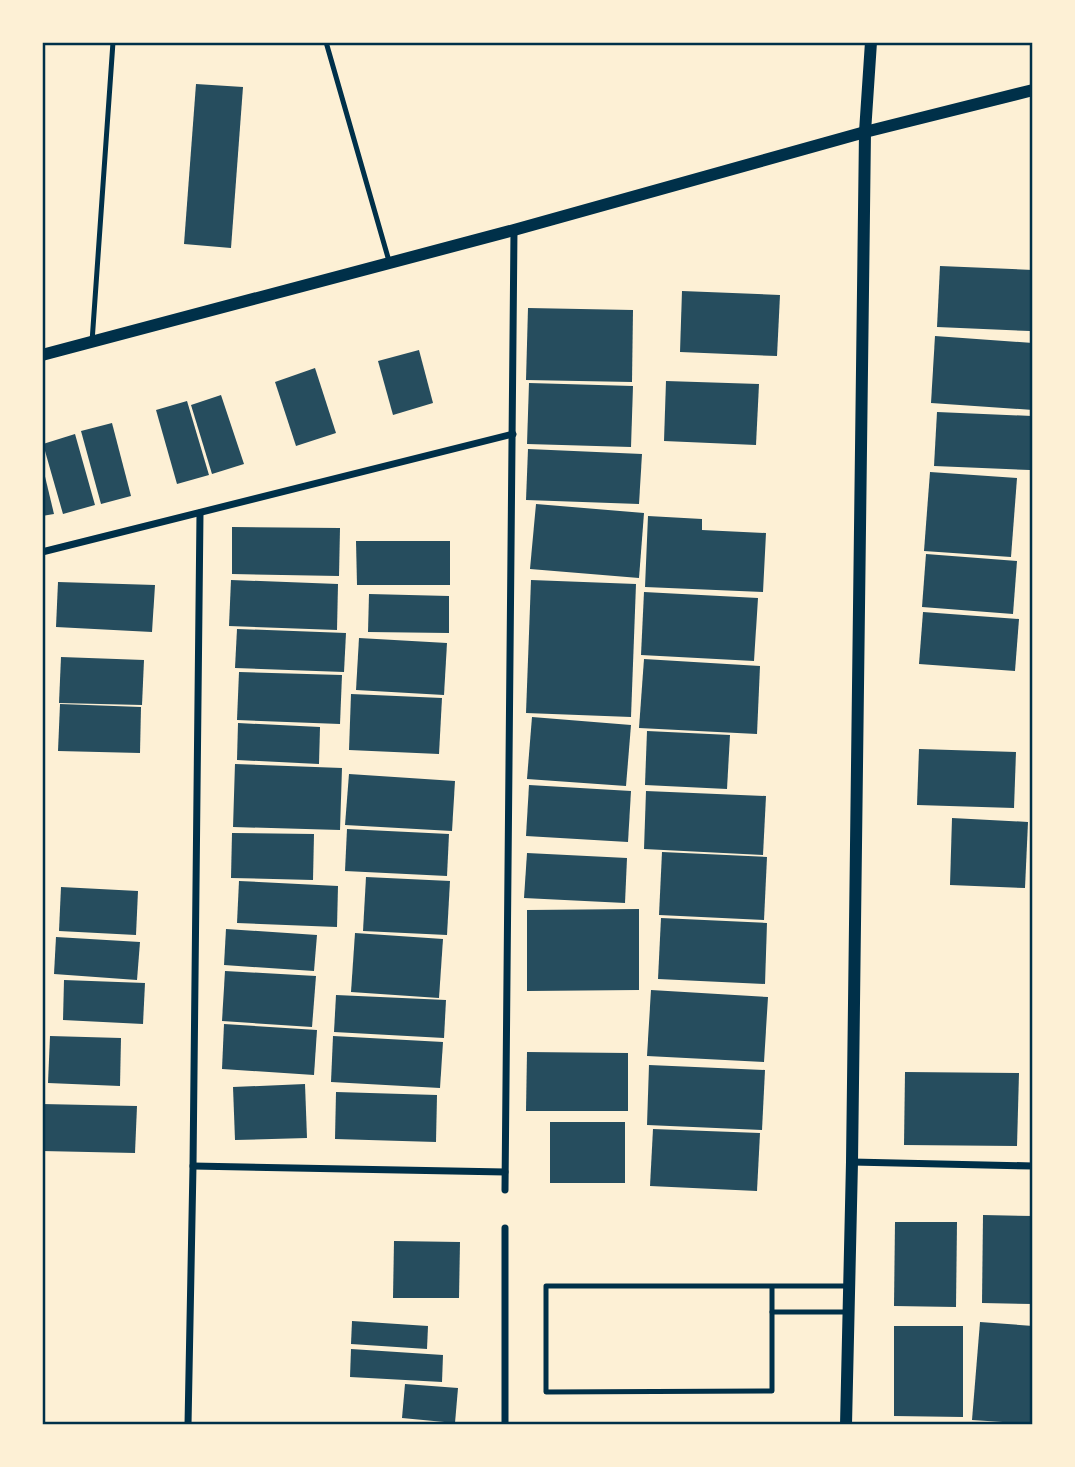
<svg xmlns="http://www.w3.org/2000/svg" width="1075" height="1467" font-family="Overpass,sans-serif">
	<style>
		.building { fill: #264d5e }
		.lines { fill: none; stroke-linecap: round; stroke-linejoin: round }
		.service { stroke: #003049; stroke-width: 5 }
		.minor { stroke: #003049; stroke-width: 7 }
		.tertiary { stroke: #003049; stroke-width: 12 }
		.neatline { fill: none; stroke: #003049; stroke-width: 2.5 }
	</style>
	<rect width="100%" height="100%" fill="#fdf0d5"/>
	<g class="building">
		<polygon points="196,84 243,87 231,248 184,244"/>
		<polygon points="940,266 1033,270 1030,331 937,327"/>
		<polygon points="682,291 780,295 777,356 680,352"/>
		<polygon points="528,308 633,310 632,382 526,380"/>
		<polygon points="935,336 1033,343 1033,410 931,403"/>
		<polygon points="419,350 433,403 393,415 378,361"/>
		<polygon points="315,368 336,433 296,446 275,382"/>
		<polygon points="666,381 759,384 756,445 664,441"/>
		<polygon points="529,383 633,386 631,447 527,444"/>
		<polygon points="221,395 244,464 212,474 191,405"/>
		<polygon points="187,401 209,475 177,484 156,410"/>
		<polygon points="937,412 1032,416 1030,470 934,466"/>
		<polygon points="112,423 131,496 101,504 81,431"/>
		<polygon points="75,434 95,505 63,514 43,444"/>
		<polygon points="528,449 642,454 639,504 526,500"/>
		<polygon points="43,468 54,514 42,516 42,469"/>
		<polygon points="930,472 1017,478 1011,557 924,551"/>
		<polygon points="536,504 644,513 639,578 530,569"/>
		<polygon points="648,516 702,519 702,530 766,533 763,592 645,587"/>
		<polygon points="232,527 340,528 339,576 232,574"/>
		<polygon points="356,541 450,541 450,585 357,585"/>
		<polygon points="926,554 1017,561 1013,614 922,607"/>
		<polygon points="231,580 338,584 337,630 229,626"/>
		<polygon points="531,580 636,584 631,717 526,713"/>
		<polygon points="58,582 155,585 152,632 56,627"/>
		<polygon points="644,592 758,598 754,661 641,655"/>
		<polygon points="369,594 449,596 449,633 368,632"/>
		<polygon points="923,612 1019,619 1015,671 919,664"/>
		<polygon points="237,629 346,633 344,672 235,668"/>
		<polygon points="359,638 447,643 444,695 356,690"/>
		<polygon points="61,657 144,660 142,705 59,703"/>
		<polygon points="644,659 760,666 757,734 639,728"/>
		<polygon points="239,672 342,675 340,724 237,720"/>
		<polygon points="351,694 442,698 439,754 349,750"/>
		<polygon points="60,704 141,707 140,753 58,751"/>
		<polygon points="532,717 631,725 626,786 527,779"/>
		<polygon points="238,723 320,727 319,764 237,760"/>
		<polygon points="647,731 730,735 727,789 645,785"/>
		<polygon points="919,749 1016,752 1014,808 917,805"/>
		<polygon points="235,764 342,768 340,830 233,827"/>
		<polygon points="349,774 455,781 452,831 345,825"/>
		<polygon points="529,785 631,791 628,842 526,836"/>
		<polygon points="646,791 766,796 763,855 644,849"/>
		<polygon points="952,818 1028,822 1025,888 950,885"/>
		<polygon points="347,829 449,834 447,876 345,871"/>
		<polygon points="232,833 314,834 313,880 231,878"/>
		<polygon points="662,852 767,857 764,920 659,915"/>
		<polygon points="527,853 627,858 625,903 524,898"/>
		<polygon points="366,877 450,881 447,935 363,931"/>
		<polygon points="239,881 338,886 337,927 237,923"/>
		<polygon points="61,887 138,891 136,935 59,931"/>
		<polygon points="639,909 639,990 527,991 527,910"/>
		<polygon points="661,918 767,923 765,984 658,979"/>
		<polygon points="226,929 317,935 314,971 224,965"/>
		<polygon points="355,933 443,939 439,998 351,992"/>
		<polygon points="56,937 140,942 137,980 54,974"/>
		<polygon points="225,971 316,976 312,1027 222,1021"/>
		<polygon points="64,980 145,983 143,1024 63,1020"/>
		<polygon points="651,990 768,997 764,1062 647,1056"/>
		<polygon points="336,995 446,1000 444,1038 334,1032"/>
		<polygon points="224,1024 317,1030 314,1075 222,1069"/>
		<polygon points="50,1036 121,1038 120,1086 48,1083"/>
		<polygon points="333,1036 443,1042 440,1088 331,1082"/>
		<polygon points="527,1052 628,1053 628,1111 526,1111"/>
		<polygon points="649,1065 765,1070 762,1130 647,1125"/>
		<polygon points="905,1072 1019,1073 1017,1146 904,1145"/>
		<polygon points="305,1084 307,1138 235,1140 233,1087"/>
		<polygon points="336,1092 437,1095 436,1142 335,1139"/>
		<polygon points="42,1104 137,1106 135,1153 42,1151"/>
		<rect x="550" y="1122" width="75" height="61"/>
		<polygon points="653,1129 760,1133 757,1191 650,1186"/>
		<polygon points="983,1215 1033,1216 1033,1304 982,1303"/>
		<polygon points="895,1222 957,1222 956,1307 894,1306"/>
		<polygon points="394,1241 460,1242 459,1298 393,1298"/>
		<polygon points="352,1321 428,1326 427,1349 351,1344"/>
		<polygon points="980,1322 1033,1326 1033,1424 972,1420"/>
		<polygon points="894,1326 963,1326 963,1417 894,1416"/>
		<polygon points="351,1349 443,1355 442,1382 350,1377"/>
		<polygon points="405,1384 458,1388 455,1423 402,1418"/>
	</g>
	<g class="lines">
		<g class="service">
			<polyline points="326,42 389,261"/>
			<polyline points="92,342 113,42"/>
			<polyline points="772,1286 772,1391 546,1392 546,1286 847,1286"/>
			<polyline points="772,1312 848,1312"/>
		</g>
		<g class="minor">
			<polyline points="42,552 513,434"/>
			<polyline points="852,1162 1033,1166"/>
			<polyline points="193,1166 505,1172"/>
			<polyline points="505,1190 514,230"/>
			<polyline points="505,1228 505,1425"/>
			<polyline points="188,1425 193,1166 200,513"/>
		</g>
		<g class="tertiary">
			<polyline points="42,355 514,230 865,132 1033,90"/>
			<polyline points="846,1425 852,1162 865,132 871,42"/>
		</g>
	</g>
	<rect width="1075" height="1467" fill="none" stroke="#fdf0d5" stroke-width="88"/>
	<rect x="44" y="44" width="987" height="1379" class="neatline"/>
</svg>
